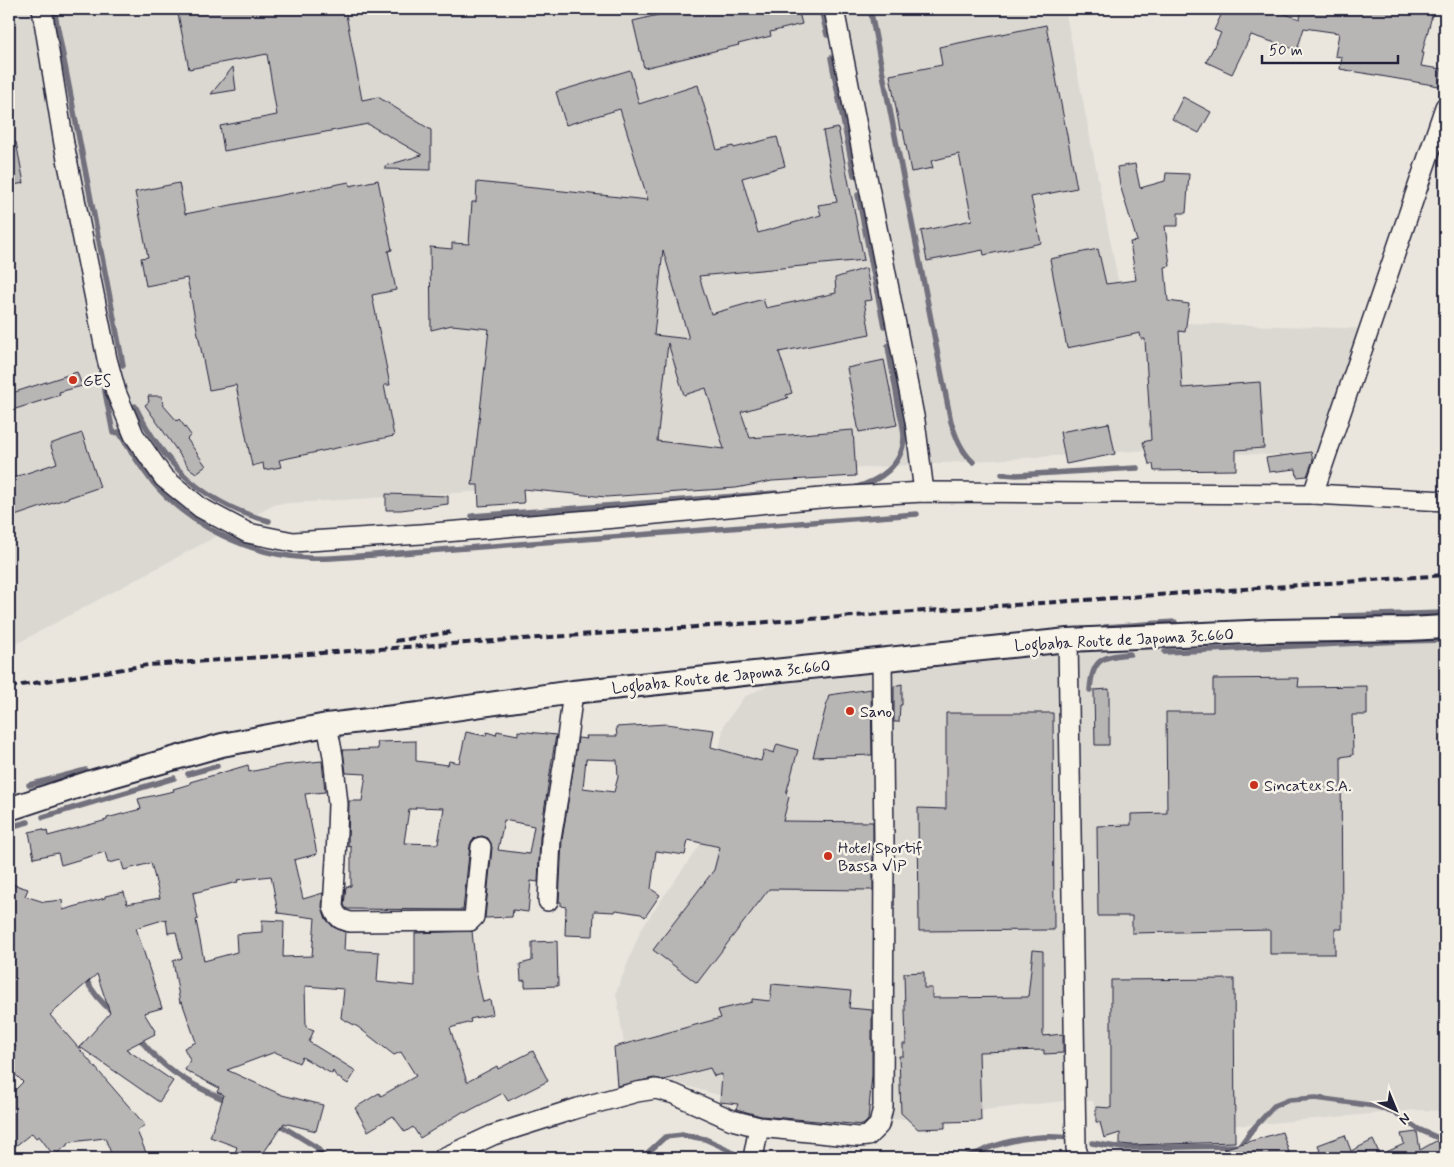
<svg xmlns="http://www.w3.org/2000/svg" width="1454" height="1167" font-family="Mynerve,sans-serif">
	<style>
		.built { fill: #dbd8d2 }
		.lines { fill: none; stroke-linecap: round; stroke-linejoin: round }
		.stream { stroke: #716f7b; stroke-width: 5.5 }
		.building { fill: #b8b6b5; stroke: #22223b; fill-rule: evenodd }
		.minor-casing { stroke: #22223b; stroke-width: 22 }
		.major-casing { stroke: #22223b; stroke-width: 26 }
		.minor { stroke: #f7f3e8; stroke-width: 19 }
		.major { stroke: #f7f3e8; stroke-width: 22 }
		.rail { stroke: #22223b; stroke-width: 4; stroke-dasharray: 8 4; stroke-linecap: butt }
		.poi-dot { fill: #c8321e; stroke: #f7f3e8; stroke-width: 2 }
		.labels { text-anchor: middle; stroke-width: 5; stroke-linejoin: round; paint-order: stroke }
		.poi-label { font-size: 16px; fill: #22223b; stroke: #f7f3e8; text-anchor: start }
		.street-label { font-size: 16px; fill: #22223b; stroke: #f7f3e8 }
	</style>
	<rect width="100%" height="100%" fill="#eae6de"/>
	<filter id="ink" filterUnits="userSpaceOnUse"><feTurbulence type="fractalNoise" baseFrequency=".02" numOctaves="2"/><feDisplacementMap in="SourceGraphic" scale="10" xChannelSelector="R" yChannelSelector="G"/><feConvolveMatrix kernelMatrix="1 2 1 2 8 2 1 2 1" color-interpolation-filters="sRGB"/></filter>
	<g filter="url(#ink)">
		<g class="built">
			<polygon points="9,9 1065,9 1126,321 1374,329 1318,457 1152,450 276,504 9,648"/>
			<polygon points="1445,635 1445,1111 1416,1110 1247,1125 1098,1127 1093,1101 1073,1100 884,1121 763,1108 628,1069 616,993 641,929 699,846 724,725 744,697 775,682 1174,639"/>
		</g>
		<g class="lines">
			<g class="stream">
				<polyline points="54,9 123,365"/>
				<polyline points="821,9 827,35"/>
				<path d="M871,13L951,422C956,437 961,451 973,462"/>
				<polyline points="831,58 854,175"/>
				<polyline points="858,195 884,326"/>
				<path d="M101,371L113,433L119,432C129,448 139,465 151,480C189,526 249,555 308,558C321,559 334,558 347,557L917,514"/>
				<path d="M135,406C164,465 204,504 269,521"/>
				<polyline points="1002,474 1017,475 1137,468"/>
				<path d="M854,488C880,481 903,465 904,437C904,426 900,414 898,403C895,384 891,365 888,346"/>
				<polyline points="472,516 776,493"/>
				<polyline points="1342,616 1445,613"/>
				<polyline points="1105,627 1175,622"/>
				<polyline points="1165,652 1403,641 1445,640"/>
				<path d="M1090,690C1092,659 1102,656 1130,654"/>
				<polyline points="120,762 138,757"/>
				<polyline points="188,774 217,766"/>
				<polyline points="29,785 86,770"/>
				<polyline points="43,817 174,778"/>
				<polyline points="9,827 28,822"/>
				<path d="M84,976C92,992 101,1003 114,1013"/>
				<path d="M137,1035C143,1043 150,1052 158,1059C177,1078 205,1091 230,1102"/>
				<polyline points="277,1123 316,1147 326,1158"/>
				<polyline points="1092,1143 1122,1148 1240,1146 1251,1131 1274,1106 1289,1100 1316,1098 1375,1106 1385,1109 1395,1113 1418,1129 1445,1141"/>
				<polyline points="642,1158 665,1137 683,1135 705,1139 725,1148 741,1158"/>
				<polyline points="767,1158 800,1158"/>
				<path d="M935,1158C946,1155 958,1159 969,1156C978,1154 985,1149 994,1146C1018,1138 1049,1134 1074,1139"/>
			</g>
		</g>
		<g class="building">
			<polygon points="177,9 345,9 362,100 378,97 431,130 431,170 385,169 385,166 422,155 368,124 224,151 220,126 277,115 267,54 189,69"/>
			<polygon points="683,9 798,9 802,24 770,32 771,36 738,44 739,45 644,68 633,21"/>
			<polygon points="1224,9 1270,9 1300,19 1301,9 1420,9 1433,12 1422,53 1424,53 1421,66 1441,69 1439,86 1340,69 1342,57 1335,56 1339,33 1304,28 1297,50 1251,35 1232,74 1206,62 1221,33 1214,30"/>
			<polygon points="1046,25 1077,188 1031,197 1041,243 984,255 983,250 927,261 921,231 972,220 959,154 931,161 933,168 911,172 903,130 900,130 890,75 942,65 939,47"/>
			<polygon points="233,67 236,90 211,94"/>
			<path d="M630,70L639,104L698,85L717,150L733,146L734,148L777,137L785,166L742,178L758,233L821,215L818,205L837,202L823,131L838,128L864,260L699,276L711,314L763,299L766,308L836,293L835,278L866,268L872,300L864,301L870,334L779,352L792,393L786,395L788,398L741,412L750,438L853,430L856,476L772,481L736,488L606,497L523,489L524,503L479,506L478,485H472L489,329L452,325L431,330L430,247L452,249V243L469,244L472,202H476L477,182L648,200L620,109L566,125L556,92ZM663,250L689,339L654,335ZM668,343L684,395L706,388L724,449L657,441Z"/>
			<polygon points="1183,97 1211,112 1199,133 1172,119"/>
			<polygon points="16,142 24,183 9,186 9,143"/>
			<polygon points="1135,164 1140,188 1165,181 1166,173 1189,174 1186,213 1178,213 1178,226 1165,226 1170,266 1165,267 1168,301 1189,304 1185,332 1179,331 1182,388 1260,382 1264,448 1236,450 1236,470 1154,471 1153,464 1149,464 1143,442 1151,440 1145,339 1141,339 1140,333 1067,348 1050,259 1098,249 1106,284 1136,280 1130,242 1137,241 1120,185 1117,167"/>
			<polygon points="378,180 392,250 388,251 396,290 372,295 390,385 384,385 394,436 279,460 281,467 264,470 263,463 252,466 236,385 209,390 187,278 146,286 141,258 148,257 135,192 179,183 185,214 349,182 350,186"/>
			<polygon points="884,360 897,425 859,432 847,368"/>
			<polygon points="77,372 82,386 59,392 60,395 9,411 9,394"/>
			<polygon points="148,396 162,396 163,405 177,421 179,419 191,435 187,439 206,466 196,473 189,468 145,405 149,402"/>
			<polygon points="1109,423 1115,454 1066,464 1060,432"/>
			<polygon points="82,433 100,487 9,518 9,479 57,463 50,444"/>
			<polygon points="1311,452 1313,460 1307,476 1297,477 1296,469 1269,472 1266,458"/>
			<polygon points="386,494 448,496 448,504 401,510 386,510"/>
			<polygon points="1299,678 1298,687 1367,686 1367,715 1352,715 1353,755 1341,757 1342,929 1335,929 1335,954 1270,954 1270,930 1132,933 1132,916 1098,916 1097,826 1131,825 1131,814 1167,813 1166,712 1213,712 1213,679"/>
			<polygon points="902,684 902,705 900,705 899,722 894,722 894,686"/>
			<polygon points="871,689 872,755 813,757 829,695"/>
			<polygon points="1109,689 1109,745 1095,745 1094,690"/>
			<polygon points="946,713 1053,713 1054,930 919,931 918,808 946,809"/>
			<path d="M666,724L714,730L711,747L761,761L764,750L774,753L777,744L798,750L786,794L789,797L783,821L873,822V890L769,889L697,983L653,950L714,870L720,847L688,840L685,855L656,851L651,889L660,895L645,917L641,914L616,910L615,912L594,911L593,936L565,935L566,907L561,906V902H559L562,840L578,738L587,739L586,736H617L616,727ZM586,759L617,760L618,777L614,792L583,788Z"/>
			<path d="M497,731L518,735V731L556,735L540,837L538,882L531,881L528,912L513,910L512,917L485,918L492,848L491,843L488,838L482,836L477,837L472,840L470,845L463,910L347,909L344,905L346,887L351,886V846L348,847L349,801H362L366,774L346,773L343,750L378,749L377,742L416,741V761L448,765L449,761L459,763L466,732L486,736L487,732L496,735ZM416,807L444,808L438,844L404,843L409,809H415ZM504,820L534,826L529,854L498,850Z"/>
			<path d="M322,761L325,792L305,794L317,854L294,860L303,899L323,893L322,907L326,919L333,927L345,932L344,950L379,952L377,982L415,986V933L472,931L476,971L483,1002L490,1000L493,1014L470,1019L471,1022L450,1028L467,1082L497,1066L498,1069L533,1051L548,1081L508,1101L503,1093L465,1113L464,1111L420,1138L413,1127L405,1132L393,1116L368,1131L355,1108L379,1093L381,1096L416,1076L401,1052L394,1055L358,1027L341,1018L344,989L305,986L306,1027L314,1030L309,1042L356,1071L348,1084L336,1076L333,1071L332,1074L302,1057L299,1063L275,1052L227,1070L282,1095L323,1105L316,1131L284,1123L260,1158H247L235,1153L237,1147L210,1137L224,1095L217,1092L219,1088L185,1070L190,1060L184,1048L196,1042L182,1002L180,1003L173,961L182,958L176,932L168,933L166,919L136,928L162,1008L144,1013L155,1031L154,1032L155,1034L126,1049L173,1081L159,1102L80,1047L110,1013L97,974L50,1015L145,1125L137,1131L147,1155L137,1158H113L105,1138L71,1142L54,1156L39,1136L36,1138L32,1133L9,1151V1096L23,1082L9,1068V1053L16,1047L9,1038V883L28,889L25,896L44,902L62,900L63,910L105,898V896L124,892L127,904L160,898L151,863L124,870L121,860L108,863L105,852L61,865L58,853L34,858L29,832L43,829L44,831L47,830L48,836L107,820V818L141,809L138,799L174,791L173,789L190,784V782L248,765L249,772L283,765ZM271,876L278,913L315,918L312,956L283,957L284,921L262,920V932L236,934L237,952L204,961L196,920L198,919L193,893L238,882L237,880Z"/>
			<polygon points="557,941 558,986 525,987 525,980 521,981 520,964 532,961 532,942"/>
			<polygon points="1033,950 1043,951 1043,1036 1063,1034 1063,1053 1044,1054 1044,1050 979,1052 981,1121 945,1122 945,1128 918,1129 901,1113 899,1056 903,1056 903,1044 906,1044 904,973 924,972 924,988 932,988 932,998 1028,997"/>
			<polygon points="1234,979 1235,1142 1131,1145 1120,1144 1120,1133 1104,1138 1100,1122 1096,1122 1096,1107 1111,1108 1111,980"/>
			<polygon points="772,984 851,991 849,1008 872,1010 872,1075 868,1120 863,1125 761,1116 736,1109 738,1104 720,1102 722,1074 714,1076 710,1068 664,1080 654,1078 617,1086 614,1047 721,1018 718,1010 752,1002 752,999 770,1001"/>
			<polygon points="1282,1132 1291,1158 1263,1158 1263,1156 1223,1149"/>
			<polygon points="1417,1132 1420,1150 1436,1141 1445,1144 1445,1158 1323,1158 1318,1145 1345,1135 1351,1151 1373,1140 1380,1155 1404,1144 1401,1134"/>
		</g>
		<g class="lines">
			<defs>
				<g id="minor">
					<polyline points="42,9 64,144 107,359 116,392 134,435 164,478 201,508 248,533 293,542 421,534 615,518 831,497 924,492 1313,494 1445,501"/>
					<polyline points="834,9 915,421 924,492"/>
					<polyline points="1313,494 1445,107"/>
					<polyline points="1068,640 1076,1148 1079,1158"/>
					<polyline points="327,725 333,756 338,804 336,859 333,907 336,914 341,919 350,922 470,921 474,917 481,847"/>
					<polyline points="548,901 551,839 564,761 573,692"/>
					<polyline points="443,1158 493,1135 578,1108 637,1092 656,1089 674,1094 732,1120 759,1127 858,1137 868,1136 879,1125 883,1107 884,844 882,659"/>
					<polyline points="753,1158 759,1127"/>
				</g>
				<polyline id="major" points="9,809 94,781 222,745 327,725 419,714 573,692 1068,640 1271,631 1409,629 1445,627"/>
			</defs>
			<use href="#minor" class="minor-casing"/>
			<use href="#major" class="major-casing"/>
			<use href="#minor" class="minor"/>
			<use href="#major" class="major"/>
			<g class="rail">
				<polyline points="395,641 452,632"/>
				<polyline points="9,687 148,665 1445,575"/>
			</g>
		</g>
	</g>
	<g class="poi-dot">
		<circle cx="73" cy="380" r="5"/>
		<circle cx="850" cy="711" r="5"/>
		<circle cx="1254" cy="785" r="5"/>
		<circle cx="828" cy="856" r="5"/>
	</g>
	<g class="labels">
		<g class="poi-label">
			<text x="83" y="386">GES</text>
			<text x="860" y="717">Sano</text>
			<text x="1264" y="791">Sincatex S.A.</text>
			<text x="838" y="853">Hotel Sportif<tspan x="838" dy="18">Bassa VIP</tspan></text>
		</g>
		<g class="street-label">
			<text transform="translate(1124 639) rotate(-3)" y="6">Logbaba Route de Japoma 3c.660</text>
			<text transform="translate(721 676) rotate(-6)" y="6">Logbaba Route de Japoma 3c.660</text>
		</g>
	</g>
	<rect width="1454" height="1167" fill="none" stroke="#f7f3e8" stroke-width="30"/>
	<rect x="15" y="15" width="1424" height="1137" fill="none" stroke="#22223b" stroke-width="2" filter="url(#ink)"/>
	<g transform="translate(1396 1110) rotate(136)" stroke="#f7f3e8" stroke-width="4" paint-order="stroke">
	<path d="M0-4L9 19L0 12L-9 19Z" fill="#22223b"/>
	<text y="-8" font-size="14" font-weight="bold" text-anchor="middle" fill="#22223b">N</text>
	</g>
	<path d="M1262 55v8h136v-8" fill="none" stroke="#22223b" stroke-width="2.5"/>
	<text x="1269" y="55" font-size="15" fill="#22223b" stroke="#f7f3e8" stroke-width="4" paint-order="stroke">50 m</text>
</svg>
